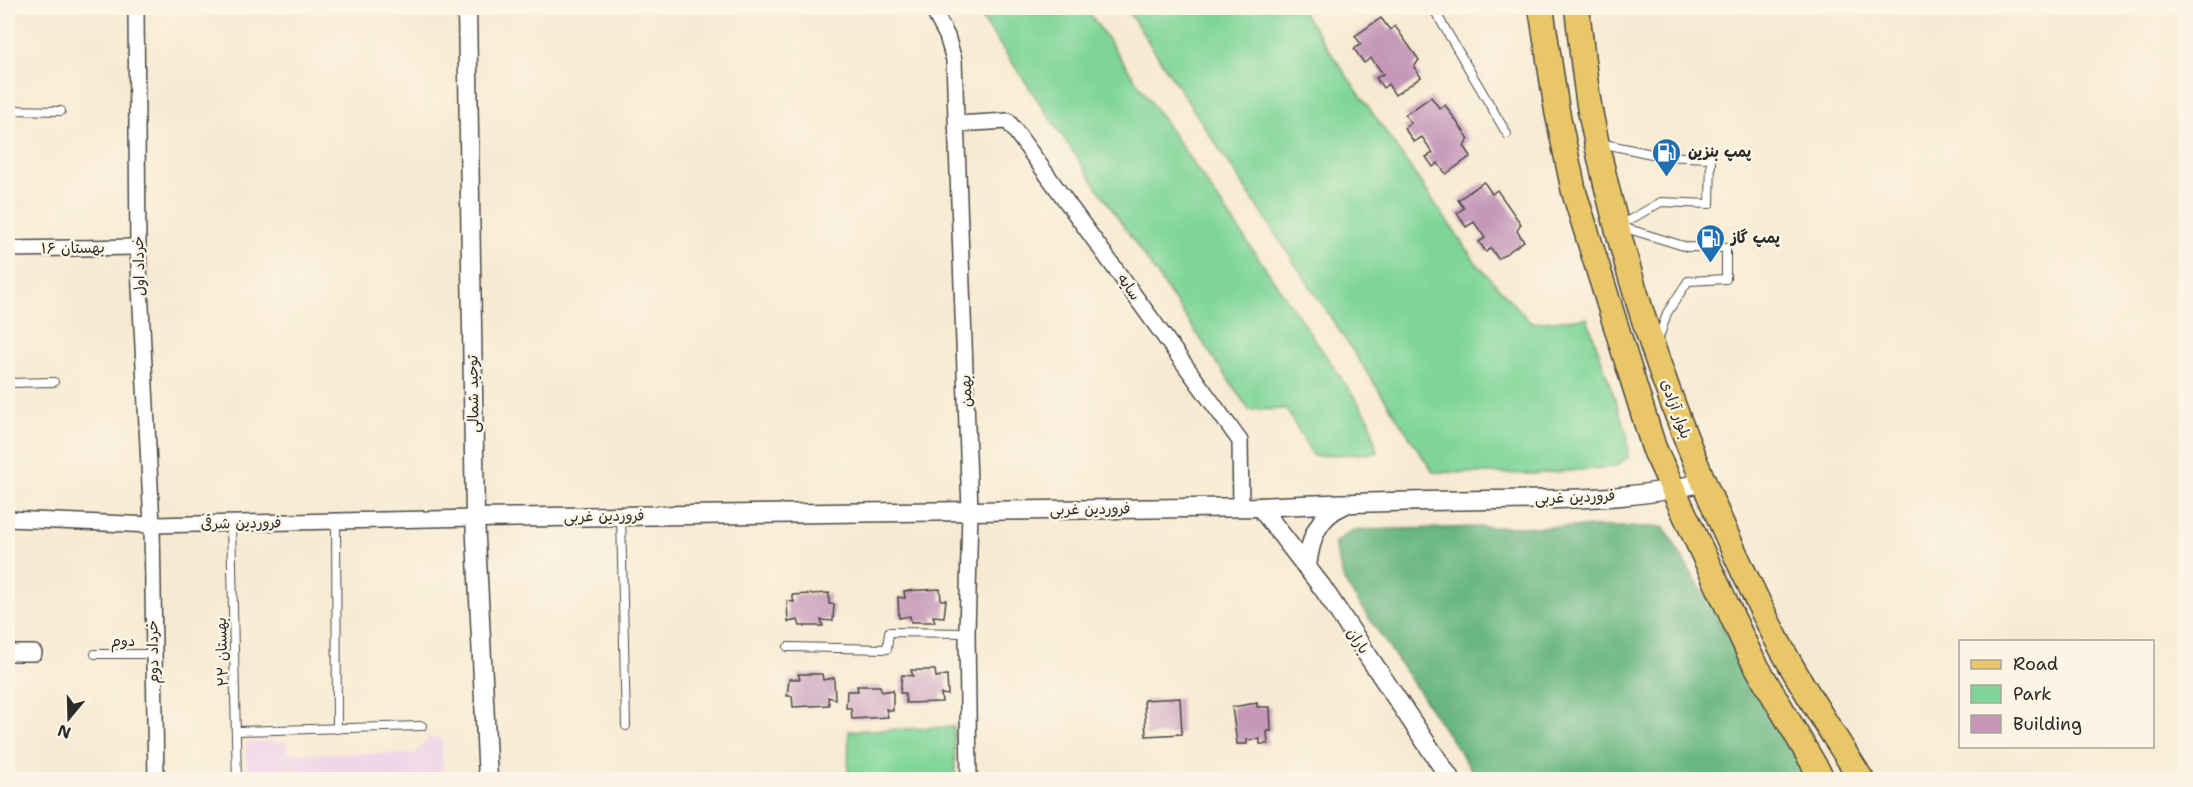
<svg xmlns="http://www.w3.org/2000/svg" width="2193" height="787" font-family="'Shantell Sans','Playpen Sans Arabic',sans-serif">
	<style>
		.built { fill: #edd1e9 }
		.green { fill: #7fd599; stroke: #558062; stroke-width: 1.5 }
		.forest { fill: #67b681; stroke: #497056; stroke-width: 1.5 }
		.building { fill: #c598ba }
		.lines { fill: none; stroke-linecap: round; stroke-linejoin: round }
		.service-casing { stroke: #4a4844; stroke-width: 10 }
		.minor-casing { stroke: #4a4844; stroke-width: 18 }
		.tertiary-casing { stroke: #4a4844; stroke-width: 21 }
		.primary-casing { stroke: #4a4844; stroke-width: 27 }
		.service { stroke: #fff; stroke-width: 8 }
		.minor { stroke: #fff; stroke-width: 15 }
		.tertiary { stroke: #fff; stroke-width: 18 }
		.primary { stroke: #e9c769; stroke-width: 24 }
		.labels { text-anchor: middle; stroke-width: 5; stroke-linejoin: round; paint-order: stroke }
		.poi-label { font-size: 15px; font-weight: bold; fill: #2b2b2b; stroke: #fcf5e5; text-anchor: start }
		.street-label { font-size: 15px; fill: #2b2b2b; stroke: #fcf5e5 }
	</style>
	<rect width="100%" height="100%" fill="#fcf5e5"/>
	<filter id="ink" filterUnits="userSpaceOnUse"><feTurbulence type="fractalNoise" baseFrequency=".0167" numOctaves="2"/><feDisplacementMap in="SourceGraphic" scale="12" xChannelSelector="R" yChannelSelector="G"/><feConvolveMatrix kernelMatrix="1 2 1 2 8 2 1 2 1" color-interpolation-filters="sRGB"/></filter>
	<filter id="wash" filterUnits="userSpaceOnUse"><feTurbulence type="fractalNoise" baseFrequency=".008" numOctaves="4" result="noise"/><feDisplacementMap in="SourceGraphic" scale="24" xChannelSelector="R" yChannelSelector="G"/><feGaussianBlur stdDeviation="1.35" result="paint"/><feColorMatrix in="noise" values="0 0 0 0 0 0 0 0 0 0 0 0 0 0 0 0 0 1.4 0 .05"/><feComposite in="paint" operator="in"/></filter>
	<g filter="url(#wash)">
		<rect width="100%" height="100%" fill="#f7ead2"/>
		<polygon class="built" points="429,737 442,739 443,779 247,779 246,742 287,742 288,753 415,754"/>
		<g class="green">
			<polygon points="975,8 1086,8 1370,420 1377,453 1313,456 1286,409 1249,410"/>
			<polygon points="1126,8 1300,8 1476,263 1531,323 1587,318 1627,434 1628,457 1615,467 1532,474 1433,472"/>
			<polygon points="954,727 955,779 848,779 849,731"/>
		</g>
		<polygon class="forest" points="1487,527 1664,527 1813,779 1478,779 1344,581 1334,543 1353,530"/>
		<g id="blocks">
			<g class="building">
				<polygon points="1381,18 1390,30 1395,26 1419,60 1414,67 1421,77 1395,95 1388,84 1383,88 1376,78 1383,74 1371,58 1364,63 1354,49 1361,44 1355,36"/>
				<polygon points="1431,97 1440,109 1445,105 1469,139 1464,146 1471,156 1446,174 1438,163 1433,167 1426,157 1433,153 1422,137 1414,142 1404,128 1411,123 1405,115"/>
				<polygon points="1484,182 1492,194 1497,190 1521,224 1517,231 1524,241 1498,259 1491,248 1486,252 1479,242 1485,238 1474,222 1466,227 1457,213 1464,208 1458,200"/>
				<polygon points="940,589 941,600 946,600 944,617 933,616 935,622 911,622 910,616 899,618 898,597 905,598 904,591"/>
				<polygon points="829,593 829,604 834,604 833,621 821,620 823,626 800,626 798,620 788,622 787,601 794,602 792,595"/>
				<polygon points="911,670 935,670 936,677 947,675 948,695 941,694 942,702 906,703 905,693 900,693 902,675 913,676"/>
				<polygon points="798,674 822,674 823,680 834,678 835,699 828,697 829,705 793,707 792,696 787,696 789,679 800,679"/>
				<polygon points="857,686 880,686 882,692 893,690 893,711 886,709 888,717 852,719 851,708 846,708 847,691 858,691"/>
				<polygon points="1180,698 1182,734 1146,736 1144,700"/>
				<polygon points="1257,703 1257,707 1270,707 1271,731 1267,731 1268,744 1260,744 1260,739 1247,740 1247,744 1237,744 1232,707"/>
			</g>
		</g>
	</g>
	<g filter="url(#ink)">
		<use href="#blocks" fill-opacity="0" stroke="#4a4844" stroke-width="1.5"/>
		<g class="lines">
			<defs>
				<g id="service">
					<polyline points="1433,8 1507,134"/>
					<polyline points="8,61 9,110"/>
					<polyline points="8,110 61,111"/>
					<polyline points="1600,143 1661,156 1711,158 1710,204 1661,202 1619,226 1687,247 1726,248 1726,279 1688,281 1667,313 1658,341"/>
					<polyline points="8,383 54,382"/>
					<polyline points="621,517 626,726"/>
					<polyline points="336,520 337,729"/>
					<polyline points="231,523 237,780"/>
					<polyline points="788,647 887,649 889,632 967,633"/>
					<polyline points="95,654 152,654"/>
					<polyline points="238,731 422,726"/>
					<polyline points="124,780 237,779"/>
				</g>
				<g id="minor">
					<polyline points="136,8 138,247 152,525 156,780"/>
					<polyline points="932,8 947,36 954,60 970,511 967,633 969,780"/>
					<polyline points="957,124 1008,121 1240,441 1241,506"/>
					<polyline points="8,249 138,247"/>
					<polyline points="8,519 152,525 475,518"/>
					<polyline points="8,653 34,653"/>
				</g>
				<g id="tertiary">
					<polyline points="467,8 475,518 488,780"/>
					<polyline points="1260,507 1322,587 1451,780"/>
					<path d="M475,518L1260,507C1336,503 1412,501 1489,500C1560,499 1634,501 1703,482"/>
					<path d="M1307,567C1310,540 1317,516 1344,505"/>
				</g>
				<g id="primary">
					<polyline points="1541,8 1557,111 1574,192 1654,448 1750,655 1823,780"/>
					<path d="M1577,8C1581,42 1584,77 1590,111C1626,294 1692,474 1777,640C1802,688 1833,734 1862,780"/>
				</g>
			</defs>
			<use href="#service" class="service-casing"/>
			<use href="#minor" class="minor-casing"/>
			<use href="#tertiary" class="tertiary-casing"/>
			<use href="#primary" class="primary-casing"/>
			<use href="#service" class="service"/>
			<use href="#minor" class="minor"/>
			<use href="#tertiary" class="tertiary"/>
			<use href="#primary" class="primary"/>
		</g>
	</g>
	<defs>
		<symbol id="fuel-pin" viewBox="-11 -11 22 30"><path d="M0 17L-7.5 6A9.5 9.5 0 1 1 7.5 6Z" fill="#1f6fb2" stroke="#fcf5e5"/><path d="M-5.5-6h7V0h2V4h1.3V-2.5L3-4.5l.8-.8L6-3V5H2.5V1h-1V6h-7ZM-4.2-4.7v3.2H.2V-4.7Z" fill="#fff"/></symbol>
	</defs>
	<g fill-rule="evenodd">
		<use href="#fuel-pin" x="1650" y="136" width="33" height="45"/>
		<use href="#fuel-pin" x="1694" y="222" width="33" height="45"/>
	</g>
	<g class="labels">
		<g class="poi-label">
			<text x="1688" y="157">پمپ بنزين</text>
			<text x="1731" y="243">پمپ گاز</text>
		</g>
		<g class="street-label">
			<text transform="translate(73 248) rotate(-1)" y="5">بهستان ۱۶</text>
			<text transform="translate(139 266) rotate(-92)" y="5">خرداد اول</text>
			<text transform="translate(1129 287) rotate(54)" y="5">سایه</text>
			<text transform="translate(966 391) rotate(-92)" y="5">بهمن</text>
			<text transform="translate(473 394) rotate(-91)" y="5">توحید شمالی</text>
			<text transform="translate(1676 409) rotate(70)" y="5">بلوار آزادی</text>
			<text transform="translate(1575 497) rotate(-2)" y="5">فروردین غربی</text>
			<text transform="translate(1090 509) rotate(-1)" y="5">فروردین غربی</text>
			<text transform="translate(604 516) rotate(-1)" y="5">فروردین غربی</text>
			<text transform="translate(241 523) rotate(-1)" y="5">فروردین شرقی</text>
			<text x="123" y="646">دوم</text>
			<text transform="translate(1358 641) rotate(56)" y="5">باران</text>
			<text transform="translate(153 652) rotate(-91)" y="5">خرداد دوم</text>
			<text transform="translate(222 652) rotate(-92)" y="5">بهستان ۲۲</text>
		</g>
	</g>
	<rect width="2193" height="787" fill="none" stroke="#fcf5e5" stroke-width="30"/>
	<rect x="1959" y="640" width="195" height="108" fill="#fcf5e5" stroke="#a8a49b" stroke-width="1.5"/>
	<rect x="1971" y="660" width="30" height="9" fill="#e9c769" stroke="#a8a49b" stroke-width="1.5"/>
	<text x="2013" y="670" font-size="18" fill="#2b2b2b">Road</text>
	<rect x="1971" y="685" width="30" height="18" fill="#7fd599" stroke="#a8a49b" stroke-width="1.5"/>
	<text x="2013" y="700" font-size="18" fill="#2b2b2b">Park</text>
	<rect x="1971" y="715" width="30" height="18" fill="#c598ba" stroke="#a8a49b" stroke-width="1.5"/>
	<text x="2013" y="730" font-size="18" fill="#2b2b2b">Building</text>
	<g transform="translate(69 718) rotate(199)" stroke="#fcf5e5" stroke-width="4.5" paint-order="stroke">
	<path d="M0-4.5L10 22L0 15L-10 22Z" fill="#2b2b2b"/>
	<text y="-9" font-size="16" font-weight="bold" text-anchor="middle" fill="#2b2b2b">N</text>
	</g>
</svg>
